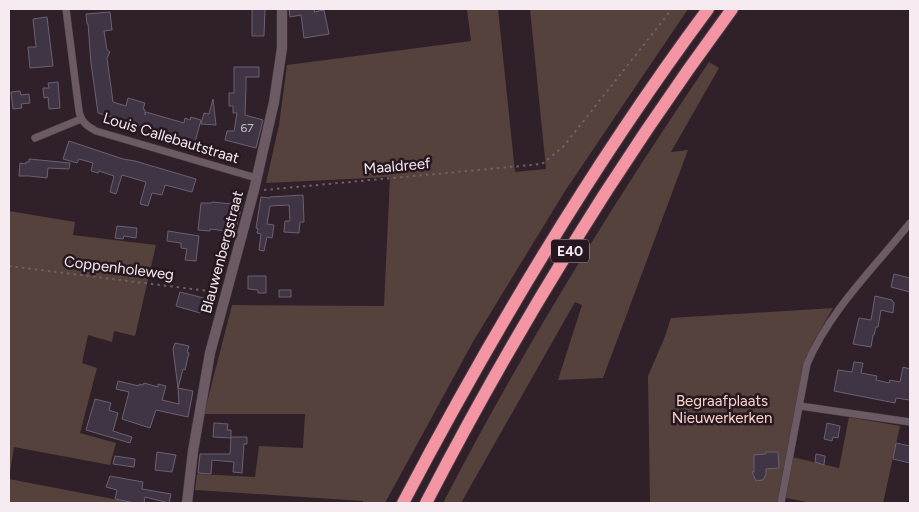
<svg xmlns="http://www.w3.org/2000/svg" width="919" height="512" font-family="Figtree,sans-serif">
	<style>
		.green { fill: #56423c }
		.building { fill: #3f3545; stroke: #6b6171 }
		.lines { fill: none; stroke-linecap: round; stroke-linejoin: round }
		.street-casing { stroke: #483c43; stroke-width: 8 }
		.secondary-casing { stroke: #483c43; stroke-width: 11 }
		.highway-casing { stroke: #483c43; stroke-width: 14 }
		.path { stroke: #6e5f68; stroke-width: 2; stroke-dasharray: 2.5 4; stroke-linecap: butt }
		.street { stroke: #6c5a64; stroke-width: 7 }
		.secondary { stroke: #6c5a64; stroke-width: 10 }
		.highway { stroke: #f395a2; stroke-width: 12 }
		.labels { text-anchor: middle; stroke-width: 5; stroke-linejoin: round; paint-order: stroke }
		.number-label { font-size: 12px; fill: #c8bec6 }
		.shield { fill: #261720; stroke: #b8abb2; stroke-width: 1 }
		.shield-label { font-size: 14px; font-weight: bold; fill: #f6ebf1 }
		.street-label { font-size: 15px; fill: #f6ebf1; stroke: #261720 }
		.park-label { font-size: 15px; fill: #fbd5c8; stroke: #261720 }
	</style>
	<rect width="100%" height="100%" fill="#30202a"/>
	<g class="green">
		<polygon points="467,9 498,9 515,172 546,169 530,9 688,9 565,191 474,340 385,503 363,503 363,501 195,490 197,474 255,477 259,446 303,448 305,414 204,414 232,305 384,306 390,177 266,183 279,125 287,65 471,41"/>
		<path d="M709,62L719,68L671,152L688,150L603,378L558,380L582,305L575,302L461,503H443C522,351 612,204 709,62Z"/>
		<polygon points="9,211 75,222 73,235 156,245 135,336 114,331 112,342 88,335 82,363 97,368 80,433 116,443 110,465 14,447 9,479 134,503 9,503"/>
		<polygon points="833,308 811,346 805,364 779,503 650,503 648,376 664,339 671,318"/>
		<polygon points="849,417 900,426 883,503 812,503 786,498 792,457 839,468"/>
	</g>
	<g class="building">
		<polygon points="252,9 265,9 264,36 252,36"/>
		<polygon points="289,9 315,9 314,12 324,10 329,34 304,38 301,15 290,17"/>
		<polygon points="110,12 112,30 104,31 107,50 110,52 107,58 113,102 126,106 128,98 145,103 143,109 145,110 145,115 146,112 184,123 185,118 190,120 191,117 201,120 195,142 98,113 91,63 88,24 87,24 86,14"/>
		<polygon points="47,17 53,66 30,68 28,47 36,47 33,19"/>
		<polygon points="234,67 259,67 259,77 246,77 246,86 245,115 263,120 256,148 225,140 227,131 234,131 237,113 233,113 233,106 229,106 229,93 234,93"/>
		<polygon points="58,82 60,108 49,109 48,97 44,98 43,88 49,88 48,83"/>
		<polygon points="20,91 21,95 29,94 30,103 21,104 22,108 13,109 11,92"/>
		<polygon points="213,99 216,125 201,124 204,113 209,114"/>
		<polygon points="69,141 123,159 135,161 196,179 192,192 165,185 162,195 152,193 148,206 140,204 146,182 122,175 116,194 110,192 114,176 99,171 98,173 91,171 93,163 79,159 77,163 63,159"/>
		<polygon points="29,159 70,163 69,169 48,168 47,178 29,176 19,176 20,163 26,164 26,162 29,162"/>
		<polygon points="303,195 304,222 300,222 299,233 284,232 285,221 290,221 289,205 270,206 267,224 274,225 272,238 267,237 264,251 259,250 261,234 257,233 258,229 256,228 261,197 270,198 270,197"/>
		<polygon points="212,202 242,205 235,232 210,229 210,231 198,230 201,203 211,203"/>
		<polygon points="117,226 137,228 136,238 124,236 123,239 115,238"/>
		<polygon points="168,231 199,236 196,261 185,260 187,249 181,248 181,243 167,241"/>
		<polygon points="894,274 910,278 910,292 891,287"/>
		<polygon points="248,276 266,276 266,293 258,293 258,290 248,289"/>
		<rect x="279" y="290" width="12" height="7"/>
		<polygon points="180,292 204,298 200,313 176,306"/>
		<polygon points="875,296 892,300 894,303 893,313 881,310 878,327 876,327 874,335 873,335 871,347 853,344 859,318 871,320"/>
		<polygon points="175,343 189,346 187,352 189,353 185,370 183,369 178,388 173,349"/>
		<polygon points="854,362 863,363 861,373 877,376 876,380 889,383 890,380 900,382 903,367 910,369 910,400 896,398 895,403 834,391 838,370 852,372"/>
		<polygon points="118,381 139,386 139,384 143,385 144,383 158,387 158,384 166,386 162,400 179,404 178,388 193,391 188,417 156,410 150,428 122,419 129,392 116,389"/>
		<polygon points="95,399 111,403 109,410 118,413 113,431 132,437 130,443 86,430"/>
		<polygon points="214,423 228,424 227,430 231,430 231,438 213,437"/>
		<polygon points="827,423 840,426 838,438 833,437 832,441 824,439"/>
		<polygon points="231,437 247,437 247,444 244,444 242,473 233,472 234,462 212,460 211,474 198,473 200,454 230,454"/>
		<polygon points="896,443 910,446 910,463 893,459"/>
		<polygon points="157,452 176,455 172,472 155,470"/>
		<polygon points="766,452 778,452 779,468 766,469 766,474 763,480 756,481 752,472 754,472 754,455 766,454"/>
		<polygon points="816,454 825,456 824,465 815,462"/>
		<polygon points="115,456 135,459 134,467 113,464"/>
		<polygon points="110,476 143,482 142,489 171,494 169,503 145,497 144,503 135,503 115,499 117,490 106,487"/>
	</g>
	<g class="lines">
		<defs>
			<g id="street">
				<path d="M66,9L79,111C81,122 87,126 96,131L256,178"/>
				<polyline points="35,138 81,119"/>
				<polyline points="800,406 910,422"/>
				<path d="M781,503L807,364C830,310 874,268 910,223"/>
			</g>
			<polyline id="secondary" points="187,503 193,451 210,353 254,190 274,102 282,48 282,9"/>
			<g id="highway">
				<path d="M403,503C493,332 592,165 708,9"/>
				<path d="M426,503C515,331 617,165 732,9"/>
			</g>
		</defs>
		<use href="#street" class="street-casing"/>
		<use href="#secondary" class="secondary-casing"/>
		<use href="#highway" class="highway-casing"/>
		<g class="path">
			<polyline points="264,190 542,164 563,147 672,9"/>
			<polyline points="9,266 216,292"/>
		</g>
		<use href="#street" class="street"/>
		<use href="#secondary" class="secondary"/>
		<use href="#highway" class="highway"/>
	</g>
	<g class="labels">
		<g class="number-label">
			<text x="247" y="132">67</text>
		</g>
		<rect class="shield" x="551" y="239.5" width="38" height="23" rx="4"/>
		<g class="shield-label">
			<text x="570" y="256">E40</text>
		</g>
		<g class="street-label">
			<text transform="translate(171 138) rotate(17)" y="5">Louis Callebautstraat</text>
			<text transform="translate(397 166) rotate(-5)" y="5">Maaldreef</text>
			<text transform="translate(222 252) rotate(-75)" y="5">Blauwenbergstraat</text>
			<text transform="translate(119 268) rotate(7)" y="5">Coppenholeweg</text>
		</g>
		<g class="park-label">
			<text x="722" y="406">Begraafplaats<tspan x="722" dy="17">Nieuwerkerken</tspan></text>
		</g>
	</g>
	<rect width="919" height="512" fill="none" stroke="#f6ebf1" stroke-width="20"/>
</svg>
